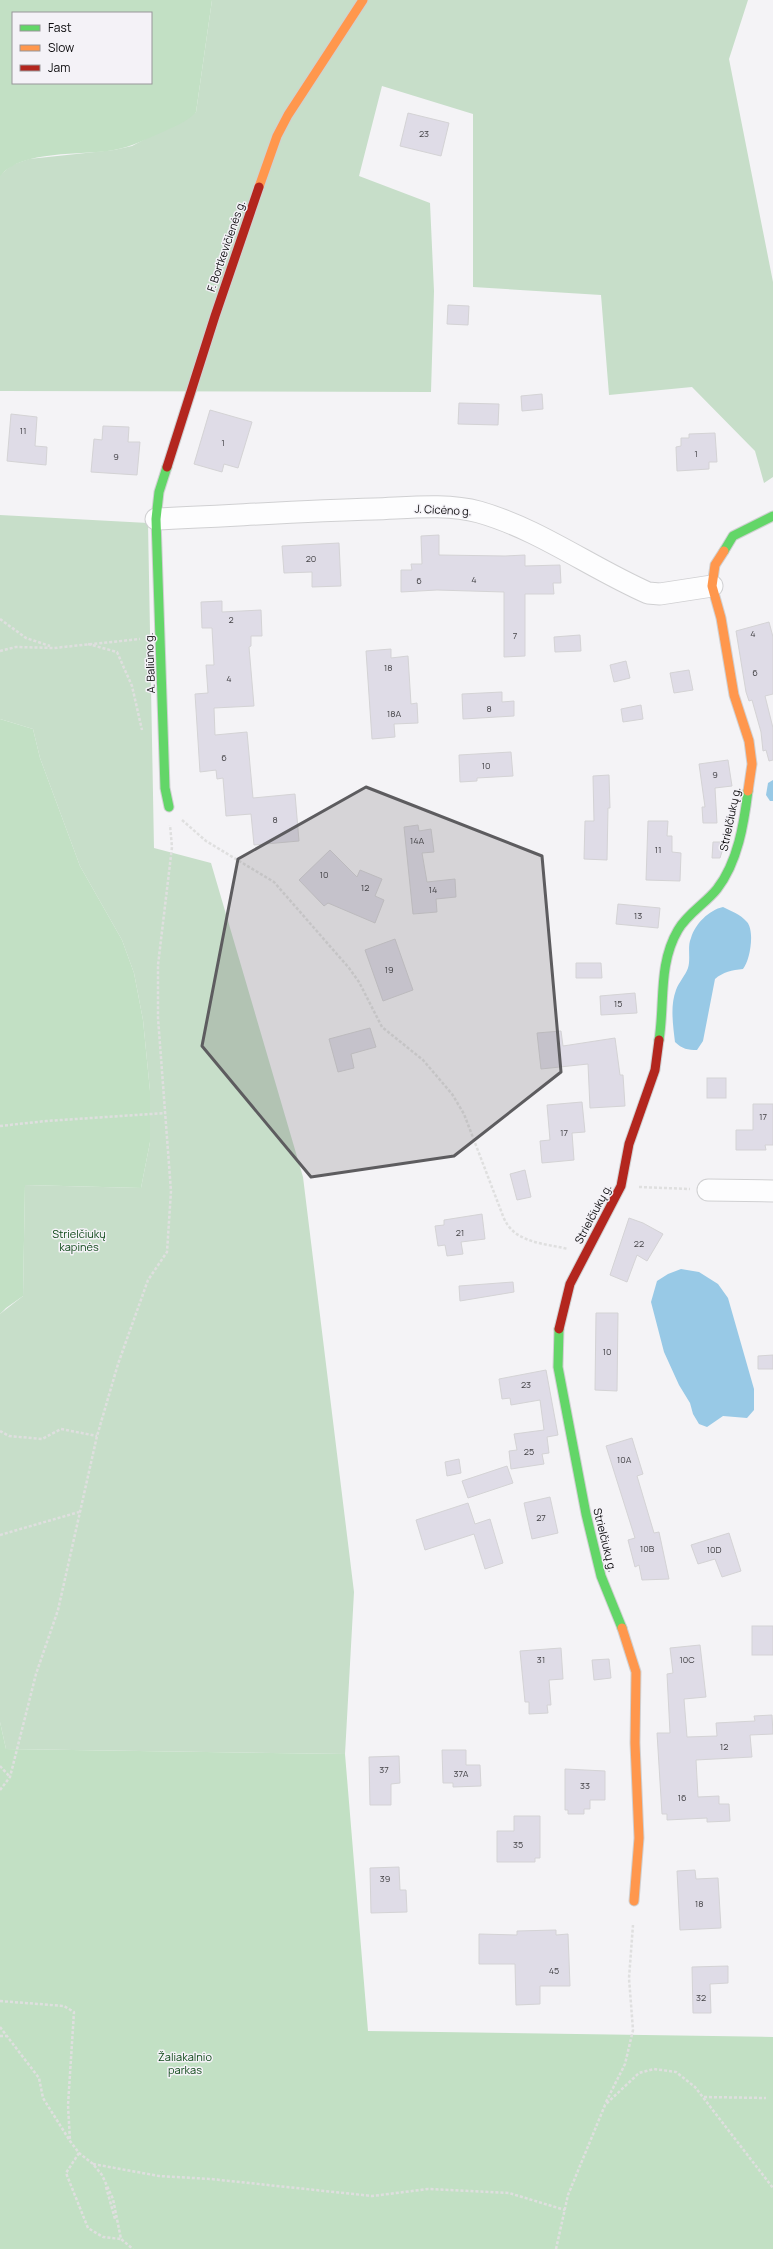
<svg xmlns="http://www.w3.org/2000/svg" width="773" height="2249" font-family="Manrope,sans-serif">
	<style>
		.green { fill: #c7dec9 }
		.forest { fill: #c2e0c4; fill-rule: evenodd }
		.water { fill: #98c9e6 }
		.building { fill: #dfdce7; stroke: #d4d3d5 }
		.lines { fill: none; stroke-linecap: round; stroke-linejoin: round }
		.street-casing { stroke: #d0d0d2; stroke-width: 23 }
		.fast-casing { stroke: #d0d0d2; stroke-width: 11 }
		.slow-casing { stroke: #d0d0d2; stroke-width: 11 }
		.jam-casing { stroke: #d0d0d2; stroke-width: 11 }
		.path { stroke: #dfdfdf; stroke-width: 2.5; stroke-dasharray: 3 2; stroke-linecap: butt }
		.street { stroke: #fdfdfe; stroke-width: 21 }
		.fast { stroke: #63d668; stroke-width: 9 }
		.slow { stroke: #ff974d; stroke-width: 9 }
		.jam { stroke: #b3261e; stroke-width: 9 }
		.marked { fill: #5d5c5f; fill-opacity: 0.2; stroke: #5d5c5f; stroke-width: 3; stroke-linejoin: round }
		.labels { text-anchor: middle; stroke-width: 3; stroke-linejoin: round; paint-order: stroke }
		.number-label { font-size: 9px; fill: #434246 }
		.street-label { font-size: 11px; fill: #0c0b0d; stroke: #f4f2f7 }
		.park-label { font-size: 11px; fill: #0f4919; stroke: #f4f2f7 }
	</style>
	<rect width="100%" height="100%" fill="#f4f3f6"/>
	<g class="green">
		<polygon points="212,0 748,0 729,59 773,282 773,477 764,483 755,451 692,387 609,395 601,295 473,287 473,114 382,86 359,176 430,203 434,291 431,392 0,391 0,175 12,165 29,159 114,150 132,146 196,112"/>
		<polygon points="0,515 148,523 154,848 211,863 303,1177 354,1592 345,1754 6,1749 0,1722 0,1314 23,1296 25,1185 141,1188 150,1142 150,1091 143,1020 134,973 122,940 80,866 40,758 33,729 0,719"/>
	</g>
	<g class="forest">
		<path d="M0,0H212L196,112C187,122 177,125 165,131C148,138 132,147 114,150C81,156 22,149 0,176ZM13,13H151V83H13Z"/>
		<polygon points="0,719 33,729 40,758 80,866 122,940 134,973 143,1020 150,1091 150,1142 141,1188 25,1185 23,1296 6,1308 0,1314"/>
		<polygon points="0,1722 6,1749 345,1754 368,2031 773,2037 773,2249 0,2249"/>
	</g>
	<g class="water">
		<polygon points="773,780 773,801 770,801 766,795 768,783"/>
		<path d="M723,907C731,911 740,914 747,922C755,931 750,961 743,969C732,970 723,972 715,979L703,1041L697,1050C688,1050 682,1049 675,1042C673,1025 670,1006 676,990C679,982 685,976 688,968C691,958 687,947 691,938C695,924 709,910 723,907Z"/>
		<polygon points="681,1269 699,1272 718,1284 728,1298 754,1389 754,1410 747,1418 723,1416 707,1427 699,1424 693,1414 690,1403 679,1385 664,1352 651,1302 657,1281 668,1274"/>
	</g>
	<g class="building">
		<polygon points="408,113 449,123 441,156 400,146"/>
		<polygon points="448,305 469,306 468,325 447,324"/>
		<polygon points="542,394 543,409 522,411 521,396"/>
		<polygon points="459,403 499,404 498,425 458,424"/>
		<polygon points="210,410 252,422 238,468 224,464 222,472 194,464"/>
		<polygon points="11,414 37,417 35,446 47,447 46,465 7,461"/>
		<polygon points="103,426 129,427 128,442 140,442 137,475 91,472 94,439 102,440"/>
		<polygon points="715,433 717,462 709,462 709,469 677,471 676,447 681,446 681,438 689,438 689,434"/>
		<polygon points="439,535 439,555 505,556 525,555 525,566 560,565 561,583 553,583 554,594 525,594 525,656 504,657 504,592 437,590 401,592 401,570 412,570 411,564 422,564 421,536"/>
		<polygon points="339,543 341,586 312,587 312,572 284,573 282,546"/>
		<polygon points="222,601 222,612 261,610 262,636 251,636 251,646 249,647 254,706 214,708 215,735 247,732 253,798 295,794 299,841 254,845 251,814 226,816 223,778 217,779 216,770 200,772 195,694 208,693 206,665 214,665 212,628 202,628 201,602"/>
		<polygon points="769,622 773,637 773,694 765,696 773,728 773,760 769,761 766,750 763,751 761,732 752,700 749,701 746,692 736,631"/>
		<polygon points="580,635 581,651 555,652 554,637"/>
		<polygon points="391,649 391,658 408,656 411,704 417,703 418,723 394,724 395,737 372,739 366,651"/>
		<polygon points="626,661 630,678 614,682 610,665"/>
		<polygon points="689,670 693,690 674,693 670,673"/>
		<polygon points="502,692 502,702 514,701 514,716 463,719 462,694"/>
		<polygon points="641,705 643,719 623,722 621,709"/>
		<polygon points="511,752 513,776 477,778 477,781 460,782 459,755"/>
		<polygon points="728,760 732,786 715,788 717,823 703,823 702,807 705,807 699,764"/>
		<polygon points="609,775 610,808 608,808 607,860 584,859 585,821 594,821 593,776"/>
		<polygon points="648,821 668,821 667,836 672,836 672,852 681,853 680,881 646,880"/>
		<polygon points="418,825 419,831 431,829 434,852 422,853 427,882 455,879 456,897 436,899 437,912 413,914 404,827"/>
		<polygon points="713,842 725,842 720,858 712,858"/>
		<polygon points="330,850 357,877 360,870 382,879 375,896 384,900 375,923 328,903 324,906 299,880"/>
		<polygon points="618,904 660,908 658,928 616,924"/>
		<polygon points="395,939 413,990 383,1001 365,950"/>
		<polygon points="576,963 601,963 602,978 576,978"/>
		<polygon points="635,993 637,1013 601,1015 600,996"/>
		<polygon points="370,1028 376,1047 351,1054 354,1068 338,1072 329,1039"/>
		<polygon points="561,1031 563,1046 615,1038 620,1075 623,1075 625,1106 590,1108 588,1064 541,1069 537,1033"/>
		<rect x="707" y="1078" width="19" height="20"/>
		<polygon points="582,1102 585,1132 572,1133 574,1160 542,1163 540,1141 550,1140 547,1105"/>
		<polygon points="753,1104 773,1104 773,1145 765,1145 766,1150 736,1150 736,1130 753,1130"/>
		<polygon points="525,1170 531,1197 517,1200 510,1174"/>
		<polygon points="482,1214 485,1239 461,1242 463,1254 447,1256 445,1245 438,1246 435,1226 444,1225 444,1220"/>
		<polygon points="629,1218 643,1223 663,1234 647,1261 637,1255 627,1282 610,1275"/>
		<polygon points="513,1282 514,1292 460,1301 459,1286"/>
		<polygon points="596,1313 618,1313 617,1391 595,1390"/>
		<polygon points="773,1355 773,1369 758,1369 758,1356"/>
		<polygon points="546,1370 558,1435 547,1437 549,1453 542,1454 544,1464 511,1469 509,1451 517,1450 514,1434 544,1430 540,1400 511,1405 510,1398 502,1399 499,1379"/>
		<polygon points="632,1438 643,1474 637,1476 654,1533 659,1532 669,1579 642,1580 639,1565 635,1567 628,1540 635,1538 606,1446"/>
		<polygon points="459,1459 461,1473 447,1476 445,1462"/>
		<polygon points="507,1466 513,1483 468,1498 462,1481"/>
		<polygon points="550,1497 558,1533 532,1539 524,1503"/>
		<polygon points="468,1503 475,1524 490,1519 503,1563 485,1569 474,1534 425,1550 416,1520"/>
		<polygon points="729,1533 741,1571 722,1577 715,1559 698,1564 691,1545"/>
		<rect x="752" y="1626" width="21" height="29"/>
		<polygon points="700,1645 706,1697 684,1699 687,1737 717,1736 716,1723 755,1721 754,1716 772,1715 773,1734 750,1735 752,1757 696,1760 698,1797 719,1796 719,1804 729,1804 730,1821 707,1822 707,1818 667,1820 667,1814 662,1814 657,1733 670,1733 667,1674 673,1673 670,1648"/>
		<polygon points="561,1648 563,1679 549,1680 551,1705 547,1705 548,1713 529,1714 529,1702 525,1702 520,1651"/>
		<polygon points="609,1659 611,1678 594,1680 592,1660"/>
		<polygon points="442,1750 466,1750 466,1765 480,1765 481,1786 453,1787 453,1783 443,1783"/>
		<polygon points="399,1756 400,1783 391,1784 391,1805 370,1805 369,1757"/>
		<polygon points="565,1769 605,1771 605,1800 590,1800 590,1809 584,1809 584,1814 568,1814 568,1810 565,1810"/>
		<polygon points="514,1816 540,1816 540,1858 535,1858 535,1862 497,1862 497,1831 514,1831"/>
		<polygon points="399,1867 400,1890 406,1890 407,1912 371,1913 370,1868"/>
		<polygon points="695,1870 696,1879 718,1878 721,1928 680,1930 677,1871"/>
		<polygon points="556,1930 556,1935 568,1934 570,1986 540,1986 540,2004 516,2005 515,1964 479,1964 479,1934 517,1935 517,1931"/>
		<polygon points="728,1966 728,1983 710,1984 711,2013 693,2013 692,1967"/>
	</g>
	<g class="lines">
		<defs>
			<g id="street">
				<path d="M156,519C229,516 301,511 374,509C407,508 446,503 479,512C539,529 591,568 648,593L660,594L712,586"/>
				<polyline points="708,1190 773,1191"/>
			</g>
			<g id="fast">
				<polyline points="167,467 159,492 156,519 165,788 169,807"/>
				<polyline points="724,551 733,536 773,516"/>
				<path d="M659,1040C665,1003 658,964 678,930C687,914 706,903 717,889C738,862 744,823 748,791"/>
				<polyline points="559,1329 558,1367 586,1514 601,1576 622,1628"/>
			</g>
			<g id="slow">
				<polyline points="259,187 277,136 288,115 363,0"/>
				<polyline points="724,551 715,565 712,586 721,618 734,695 749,741 752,764 748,791"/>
				<polyline points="622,1628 636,1672 635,1743 639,1838 634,1901"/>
			</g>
			<g id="jam">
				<polyline points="167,467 215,316 259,187"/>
				<polyline points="559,1329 570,1284 621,1186 629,1144 655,1070 659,1040"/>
			</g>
		</defs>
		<use href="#street" class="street-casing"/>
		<use href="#fast" class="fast-casing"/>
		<use href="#slow" class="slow-casing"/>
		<use href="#jam" class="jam-casing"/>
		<g class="path">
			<polyline points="0,619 26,638 50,646"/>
			<polyline points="88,644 117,652 132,686 142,730"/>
			<polyline points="0,651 16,647 54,648 140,639"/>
			<path d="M182,820L206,841L274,882L349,968L359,982L382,1027L423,1060L452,1094L464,1114L503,1216C513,1243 543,1243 568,1249"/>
			<polyline points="0,1126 46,1121 166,1113"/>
			<polyline points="639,1187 690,1189"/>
			<polyline points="0,1431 9,1436 42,1439 61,1429 97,1436"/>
			<polyline points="0,1535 79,1512"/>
			<polyline points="0,1766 10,1777"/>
			<polyline points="0,1790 10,1777 36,1674 58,1610 97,1436 118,1364 148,1280 167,1252 171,1191 158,1018 158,965 172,847 170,825"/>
			<polyline points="0,2001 64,2006 74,2012 68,2105 70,2141"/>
			<polyline points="0,2027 39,2078 43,2098 70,2141 79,2153 93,2164 102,2175 113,2199 121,2239 133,2249"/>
			<polyline points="0,2036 6,2036"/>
			<polyline points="704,2097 766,2098"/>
			<polyline points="606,2102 625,2064 633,2030 629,1978 633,1925"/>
			<polyline points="79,2153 66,2173 88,2228 103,2237 121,2239"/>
			<polyline points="93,2164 159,2176 211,2179 372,2196 428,2189 509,2193 565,2210"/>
			<polyline points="106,2187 115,2219"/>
			<polyline points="556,2249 568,2195 605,2105 639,2073 654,2069 676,2072 695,2087 773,2188"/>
		</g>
		<use href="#street" class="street"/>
		<use href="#fast" class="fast"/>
		<use href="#slow" class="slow"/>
		<use href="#jam" class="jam"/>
	</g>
	<path class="marked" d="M366,787L542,856L561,1072L454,1156L311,1177L202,1046L238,859Z"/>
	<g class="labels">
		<g class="number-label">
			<text x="424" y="137">23</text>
			<text x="23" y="434">11</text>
			<text x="223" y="446">1</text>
			<text x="696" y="457">1</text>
			<text x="116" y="460">9</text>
			<text x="311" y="562">20</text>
			<text x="474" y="583">4</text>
			<text x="419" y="584">6</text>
			<text x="231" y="623">2</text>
			<text x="753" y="637">4</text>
			<text x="515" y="639">7</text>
			<text x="388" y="671">18</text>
			<text x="755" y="676">6</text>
			<text x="229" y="682">4</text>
			<text x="489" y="712">8</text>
			<text x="394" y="717">18A</text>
			<text x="224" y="761">6</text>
			<text x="486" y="769">10</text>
			<text x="715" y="778">9</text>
			<text x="275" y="823">8</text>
			<text x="417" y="844">14A</text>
			<text x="658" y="853">11</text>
			<text x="324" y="878">10</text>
			<text x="365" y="891">12</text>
			<text x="433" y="893">14</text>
			<text x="638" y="919">13</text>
			<text x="389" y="973">19</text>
			<text x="618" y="1007">15</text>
			<text x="763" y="1120">17</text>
			<text x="564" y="1136">17</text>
			<text x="460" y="1236">21</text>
			<text x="639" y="1247">22</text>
			<text x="607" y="1355">10</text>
			<text x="526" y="1388">23</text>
			<text x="529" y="1455">25</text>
			<text x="624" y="1463">10A</text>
			<text x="541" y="1521">27</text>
			<text x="647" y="1552">10B</text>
			<text x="714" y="1553">10D</text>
			<text x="541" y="1663">31</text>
			<text x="687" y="1663">10C</text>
			<text x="724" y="1750">12</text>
			<text x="384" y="1773">37</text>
			<text x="461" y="1777">37A</text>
			<text x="585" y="1789">33</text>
			<text x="682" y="1801">16</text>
			<text x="518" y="1848">35</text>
			<text x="385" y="1882">39</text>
			<text x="699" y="1907">18</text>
			<text x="554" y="1974">45</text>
			<text x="701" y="2001">32</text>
		</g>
		<g class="street-label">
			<text transform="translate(226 246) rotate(-71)" y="4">F. Bortkevičienės g.</text>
			<text transform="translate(443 510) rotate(3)" y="4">J. Cicėno g.</text>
			<text transform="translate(150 663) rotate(-92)" y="4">A. Baliūno g.</text>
			<text transform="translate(730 819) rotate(-78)" y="4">Strielčiukų g.</text>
			<text transform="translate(593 1214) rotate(-62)" y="4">Strielčiukų g.</text>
			<text transform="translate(605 1540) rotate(76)" y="4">Strielčiukų g.</text>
		</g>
		<g class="park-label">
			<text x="79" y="1238">Strielčiukų<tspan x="79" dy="13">kapinės</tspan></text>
			<text x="185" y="2061">Žaliakalnio<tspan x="185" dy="13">parkas</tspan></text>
		</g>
	</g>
	<rect x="12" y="12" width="140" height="72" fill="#f4f2f7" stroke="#979699"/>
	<rect x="20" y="25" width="20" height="6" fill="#63d668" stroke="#979699"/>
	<text x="48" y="32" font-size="12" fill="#0c0b0d">Fast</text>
	<rect x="20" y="45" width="20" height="6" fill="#ff974d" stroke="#979699"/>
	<text x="48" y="52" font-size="12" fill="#0c0b0d">Slow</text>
	<rect x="20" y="65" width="20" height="6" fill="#b3261e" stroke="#979699"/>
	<text x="48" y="72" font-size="12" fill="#0c0b0d">Jam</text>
</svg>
